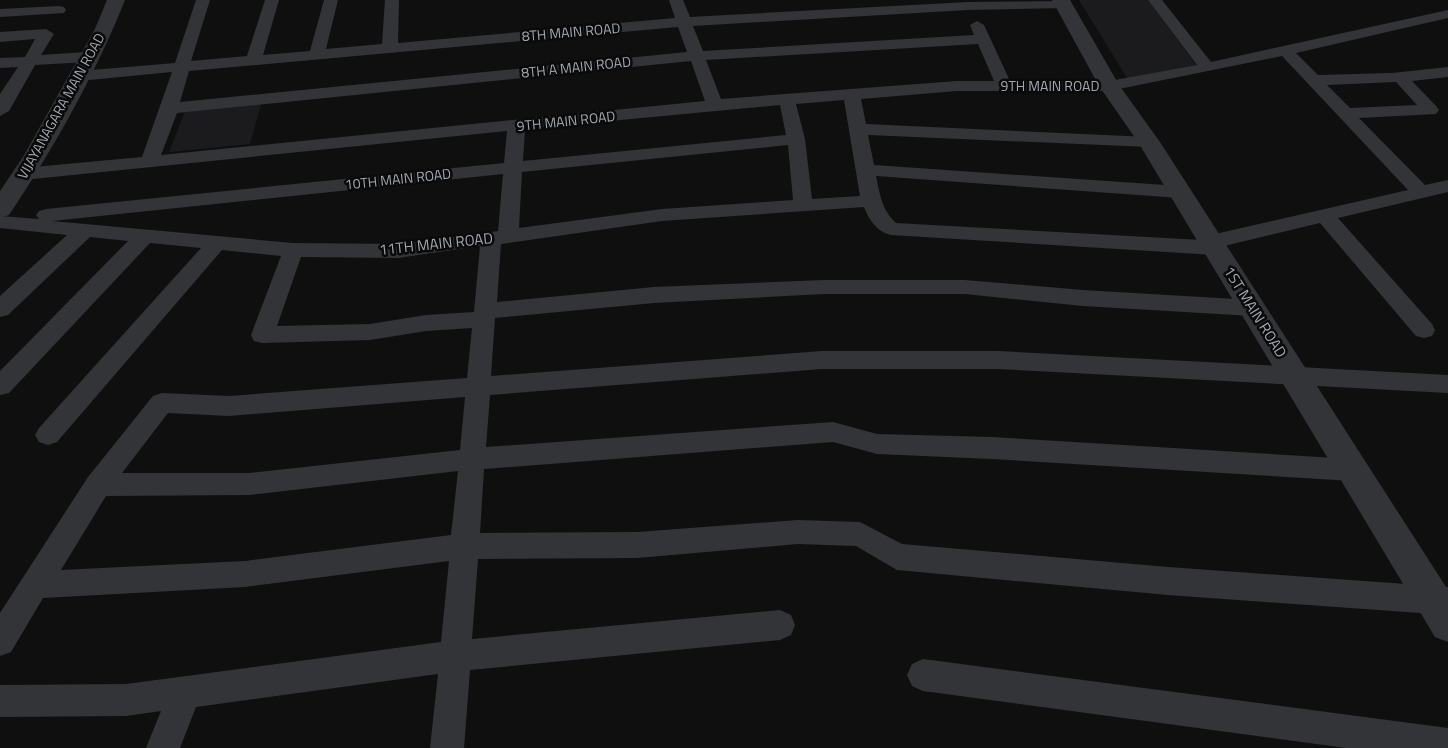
<svg xmlns="http://www.w3.org/2000/svg" width="1448" height="748" font-family="'Titillium Web',sans-serif">
	<style>
		.built { fill: #1b1b1d }
		.lines { fill: none; stroke-linecap: round; stroke-linejoin: round }
		.minor { fill: #323437; fill-rule: evenodd }
		.tertiary { fill: #323437; fill-rule: evenodd }
		.labels { text-anchor: middle; stroke-width: 5; stroke-linejoin: round; paint-order: stroke }
		.far-street-label { font-size: 14px; fill: #a1a8b0; stroke: #0a0a0b }
		.street-label { font-size: 15px; fill: #a1a8b0; stroke: #0a0a0b }
	</style>
	<rect width="100%" height="100%" fill="#0f0f10"/>
	<g class="built">
		<polygon points="1079,0 1148,0 1196,65 1127,78"/>
		<polygon points="262,101 250,144 169,152 186,109"/>
	</g>
	<g class="lines">
		<g class="minor">
			<path d="M196,0H210L191,61L247,56L265,0H279L263,55L310,51L324,0H338L326,49L382,44L385,0H399L398,43L675,18L669,0H683L690,17L968,2L1069,1L1071,4L1069,7L1064,8L968,10L693,26L703,51L974,35L970,25L977,21L984,25L1010,81H1109L1197,65L1148,0H1162L1211,62L1448,10V18L1296,53L1318,75L1392,73L1448,67V77L1412,81L1436,106L1439,110L1436,114L1359,118L1425,185L1448,180V192L1338,218L1432,324L1435,330L1432,336L1424,338L1416,336L1320,223L1224,246L1222,253L1215,255L891,235C877,232 869,220 864,207L662,221L501,244L497,302L654,287L824,280H965L1083,290L1252,300L1260,302L1263,308L1260,314L1252,316L1083,306L965,294H824L654,303L495,318L491,376L822,351H998L1448,375V393L998,369H822L490,395L486,447L833,422L877,434L992,437L1352,459L1361,462L1365,470L1361,478L1352,481L992,459L877,454L833,442L484,469L480,533L637,532L798,520L860,522L902,544L1168,567L1448,587V615L1168,595L897,570L856,546L798,544L637,558L478,559L472,639L780,610L791,615L795,625L791,635L780,640L470,670L464,748H430L438,674L196,707L180,748H146L161,711L126,716L0,717V685L126,684L441,642L449,561L245,587L43,598L11,652L0,656V613L88,477L153,396L162,393L229,396L467,378L472,328L426,331L370,340L262,343L254,341L251,335L281,256L222,250L57,442L48,445L39,442L35,435L39,428L201,248L150,243L9,393L0,395V371L128,241L90,237L8,315L0,317V296L67,235L0,228V216L39,219L36,215L39,211L46,209L504,163L507,131L23,180L16,178L14,174L16,170L23,168L142,157L172,72L79,81L71,76L79,71L175,63ZM678,27L687,52L180,102L189,71ZM978,44L994,81H957L721,99L706,60ZM1282,56L1408,190L1211,235L1202,240L896,223C882,210 880,195 876,176L1180,198L1190,192L1180,186L874,165L868,135L1149,147L1158,142L1149,137L866,124L861,99L957,91H1109ZM691,61L705,101L161,155L177,113ZM1396,82L1417,105L1350,108L1327,85ZM844,100L860,196L812,199L805,139L796,104ZM780,105L786,135L523,161L525,129ZM788,145L793,200L662,209L519,228L522,172ZM503,174L498,231L398,244L293,243L52,221ZM480,246L474,312L426,315L370,324L277,326L301,257L398,258ZM465,397L460,450L249,473H122L168,413L229,416ZM458,471L451,535L245,561L61,570L106,496L249,495Z"/>
			<polygon points="59,6 64,7 66,10 64,13 0,17 0,9"/>
			<polygon points="46,29 54,34 41,55 87,52 95,57 87,62 35,65 9,111 0,116 0,94 18,67 0,68 0,58 25,57 35,39 0,42 0,32"/>
			<polygon points="923,659 1448,728 1448,748 1346,748 923,691 912,686 907,675 912,664"/>
		</g>
		<g class="tertiary">
			<path d="M107,0H125C96,73 53,150 9,215L0,218V191L23,157L95,29Z"/>
			<polygon points="1052,0 1070,0 1119,85 1160,142 1448,590 1448,642 1435,637 1138,142 1099,86"/>
		</g>
	</g>
	<g class="labels">
		<g class="far-street-label">
			<text transform="translate(571 32) rotate(-5)" y="5">8TH MAIN ROAD</text>
			<text transform="translate(576 67) rotate(-6)" y="5">8TH A MAIN ROAD</text>
			<text x="1050" y="91">9TH MAIN ROAD</text>
			<text transform="translate(61 106) rotate(-61)" y="5">VIJAYANAGARA MAIN ROAD</text>
			<text transform="translate(566 121) rotate(-6)" y="5">9TH MAIN ROAD</text>
			<text transform="translate(398 179) rotate(-6)" y="5">10TH MAIN ROAD</text>
		</g>
		<g class="street-label">
			<text transform="translate(436 244) rotate(-6)" y="5">11TH MAIN ROAD</text>
			<text transform="translate(1255 312) rotate(58)" y="5">1ST MAIN ROAD</text>
		</g>
	</g>
</svg>
